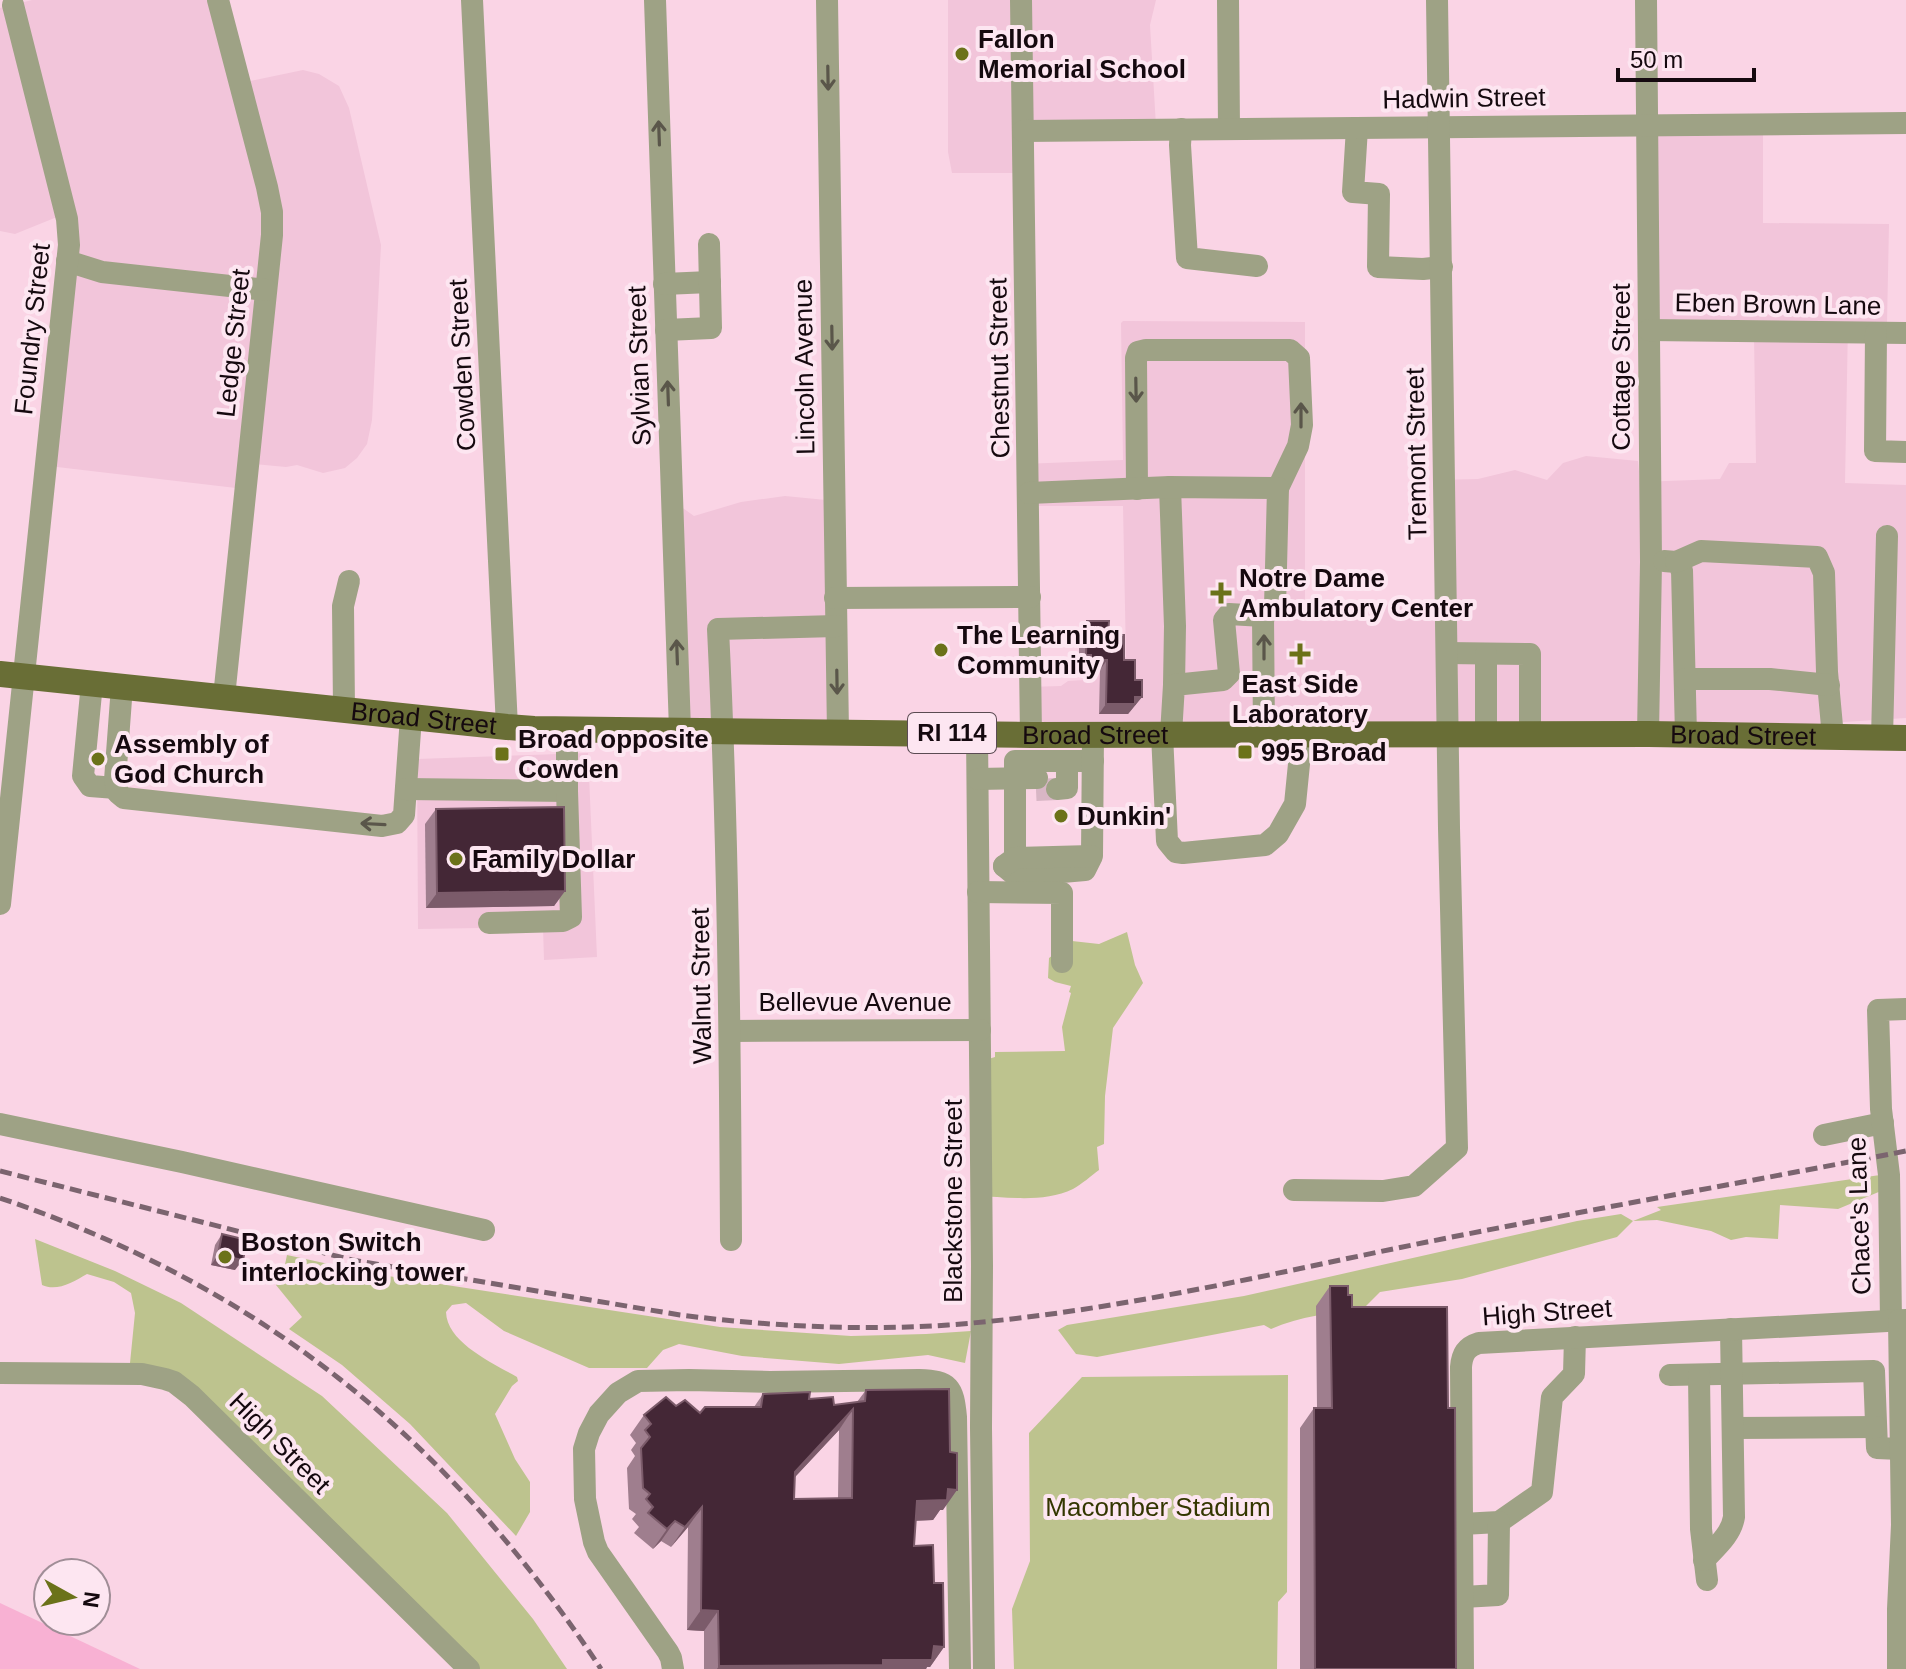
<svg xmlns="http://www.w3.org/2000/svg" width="1906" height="1669" font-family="Arial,sans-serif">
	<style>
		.built { fill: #f2c5da }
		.green { fill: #bdc38e }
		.water { fill: #f8b1d3 }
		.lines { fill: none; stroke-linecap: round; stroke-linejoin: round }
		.minor-tunnel { stroke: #d8b6c5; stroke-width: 22; stroke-dasharray: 22 11; stroke-linecap: butt }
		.minor { stroke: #9ea285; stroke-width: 22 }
		.major { stroke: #696e36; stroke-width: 26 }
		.rail { stroke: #7b646f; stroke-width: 5; stroke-dasharray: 12 6; stroke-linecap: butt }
		.wall { fill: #9f7e8e; fill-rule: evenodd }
		.shaded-wall { fill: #7b5b6a }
		.building { fill: #442736; stroke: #7b5b6a; stroke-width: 2; fill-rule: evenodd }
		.oneway { stroke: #5a564a }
		.poi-dot { fill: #6b7219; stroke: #fde6f1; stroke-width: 3 }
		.labels { text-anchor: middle; stroke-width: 8; stroke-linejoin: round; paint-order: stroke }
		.shield { fill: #fde6f1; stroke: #5b4b53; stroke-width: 2 }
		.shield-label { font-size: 24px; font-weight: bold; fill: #15090f }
		.poi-label { font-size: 26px; font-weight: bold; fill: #15090f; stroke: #fde6f1; text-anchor: start }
		.street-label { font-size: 26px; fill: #15090f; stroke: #fde6f1 }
		.park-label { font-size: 26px; fill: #333600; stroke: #fde6f1 }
	</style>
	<rect width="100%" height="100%" fill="#fad4e5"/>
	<g class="built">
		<polygon points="32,0 216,0 241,83 303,70 319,74 339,86 349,108 381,245 372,420 367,444 357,458 345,468 323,473 297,465 286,467 242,463 236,488 40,465 60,251 57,217 15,234 0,231 0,8"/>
		<polygon points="948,0 1156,0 1150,25 1156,126 1022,130 1015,173 952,173 948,152"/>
		<polygon points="1763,126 1763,223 1889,224 1887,324 1848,324 1845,483 1906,485 1906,718 1642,735 1027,732 1027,687 1061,686 1068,681 1084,680 1126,657 1123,506 1024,506 1023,464 1123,460 1121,323 1123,321 1305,322 1305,610 1362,604 1437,606 1436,480 1478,479 1515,470 1547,480 1563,463 1586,456 1638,461 1640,482 1720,479 1729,463 1756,463 1754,336 1642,332 1638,127"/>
		<polygon points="666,496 694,516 741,502 785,496 826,500 829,510 827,730 677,729"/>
		<polygon points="588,753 597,957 544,960 543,927 418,929 417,759"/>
	</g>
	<g class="green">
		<path d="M1127,932L1135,965L1143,983L1113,1028L1105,1096L1104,1144L1097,1147L1099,1170C1091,1176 1082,1184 1073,1189C1044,1203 1008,1197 977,1196L975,1063L995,1057V1052L1065,1051L1062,1027L1071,993L1069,992L1071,986L1055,982L1048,978L1049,958L1072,941L1099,944Z"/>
		<path d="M1880,1175L1881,1191L1838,1209L1780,1205L1778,1239L1746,1237L1731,1240L1711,1231L1657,1220L1633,1221L1617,1237L1462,1279L1380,1292L1362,1310C1330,1313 1301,1316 1271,1329L1264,1325L1097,1357L1076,1354L1058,1330L1067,1325L1244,1296L1577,1221L1621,1214L1633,1221L1661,1210L1657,1207Z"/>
		<path d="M35,1239L115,1271L181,1303L322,1396L447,1513L533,1619L567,1669H462L183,1397L129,1373L135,1313L131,1293L114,1282L87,1274C73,1282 57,1292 42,1285Z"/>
		<path d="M287,1255L375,1274L720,1327L851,1336L926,1334L971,1331L965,1363L928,1355L839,1364L742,1356L679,1344L663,1350L647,1368H589L504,1331L466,1303L452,1305L446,1312C447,1343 493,1363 517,1377L518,1381L512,1386L495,1414L515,1459L530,1482V1512L516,1536L410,1424L342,1365L289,1329L302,1317L276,1285L283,1274Z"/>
		<polygon points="1288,1375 1287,1592 1278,1602 1277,1669 1014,1669 1012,1609 1030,1561 1029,1433 1082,1377"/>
	</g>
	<polygon class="water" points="0,1603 140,1669 0,1669"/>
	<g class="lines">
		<polyline class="minor-tunnel" points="1036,790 1057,789"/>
		<g class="minor">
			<polyline points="218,0 267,187 272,212 272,235 224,697"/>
			<polyline points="472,0 507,727"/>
			<polyline points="655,0 680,730"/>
			<polyline points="827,0 838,733"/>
			<polyline points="1021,0 1031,735"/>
			<polyline points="1228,0 1229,129"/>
			<polyline points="1646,0 1651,562 1648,734"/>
			<polyline points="1357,128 1353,192 1379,194 1378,267 1423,269 1442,267"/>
			<polyline points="1181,129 1180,145 1187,258 1257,266"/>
			<polyline points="1023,131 1906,123"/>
			<polyline points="67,261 102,272 266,290"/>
			<polyline points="664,284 710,282"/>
			<polyline points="666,330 711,328 709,244"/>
			<polyline points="1649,330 1906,333"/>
			<polyline points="1876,333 1875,451 1906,452"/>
			<polyline points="1170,487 1175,626 1174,685"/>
			<polyline points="1137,489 1136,358 1138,352 1146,350 1290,350 1299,358 1302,425 1298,446 1278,488"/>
			<polyline points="1029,493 1170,487 1278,488 1275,607 1263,616 1229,614 1224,620 1229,674 1223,680 1174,685 1171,734"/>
			<polyline points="1664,561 1676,562 1682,570 1686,735"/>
			<polyline points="1676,562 1701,551 1817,557 1824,573 1827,672 1833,737"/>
			<polyline points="835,598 1030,597"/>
			<polyline points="1263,616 1264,734"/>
			<polyline points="1447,653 1530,654 1530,734"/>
			<polyline points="1486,654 1486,734"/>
			<polyline points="1685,679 1770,679 1829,685"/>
			<polyline points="92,683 83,776 90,786 116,788"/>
			<polyline points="122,686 115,780 118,793 124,798 382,826 397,823 404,815 411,717"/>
			<polyline points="344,710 343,606 349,581"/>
			<polyline points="977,733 982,1266 981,1428 984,1669"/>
			<polyline points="1162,734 1167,841 1176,852 1183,853 1265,845 1278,834 1295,804 1302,734"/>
			<polyline points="1882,738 1887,536"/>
			<polyline points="978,779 1037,778"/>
			<polyline points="406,789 567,791"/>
			<polyline points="1057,789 1067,788 1067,761"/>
			<polyline points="1015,858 1015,761 1093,761"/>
			<polyline points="1004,866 1016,876 1085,870 1092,856 1093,735"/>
			<polyline points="1004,866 1015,858 1091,856"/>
			<polyline points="978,892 1062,893 1062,962"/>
			<polyline points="0,904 69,245 67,219 13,5"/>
			<polyline points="489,923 563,921 571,917 567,791 567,729"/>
			<polyline points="730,1031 980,1030"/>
			<polyline points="0,1124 182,1162 484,1230"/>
			<polyline points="1824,1135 1883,1123"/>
			<polyline points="1294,1190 1383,1191 1414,1186 1457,1148 1449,828 1437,0"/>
			<path d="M731,1240C730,1036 728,832 718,629L836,626"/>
			<polyline points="1891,1321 1889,1175 1881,1109 1878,1010 1906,1009"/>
			<polyline points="0,1373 142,1374 165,1379 174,1382 192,1396 469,1669"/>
			<polyline points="1670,1375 1874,1371 1877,1448 1900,1449"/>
			<polyline points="1699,1375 1701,1529 1707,1580"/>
			<polyline points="1733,1428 1876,1427"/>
			<polyline points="1462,1524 1499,1522 1542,1492 1552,1397 1574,1374 1575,1337"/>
			<path d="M1704,1560C1716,1547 1731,1535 1734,1517L1731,1329"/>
			<polyline points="1463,1597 1498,1595 1499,1522"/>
			<path d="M673,1669L671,1658L668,1652L598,1552L594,1542L585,1499L584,1449L589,1433L599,1414L618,1393L638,1381L689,1380L770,1382L919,1380C950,1381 953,1387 956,1417L960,1669"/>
			<path d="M1463,1669L1461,1367C1462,1354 1466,1347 1479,1343L1906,1320"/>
			<polyline points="1898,1669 1898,1609 1902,1525 1899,1320"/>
		</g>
		<path class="major" id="s1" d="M0,674L507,727L534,729L1031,735L1648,734L1906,738"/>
		<g class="rail">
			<path d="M0,1171L352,1260L680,1315C768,1326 858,1331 948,1325C1110,1313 1269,1274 1427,1242C1587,1210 1747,1182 1906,1151"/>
			<path d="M0,1198C262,1287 449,1439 601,1669"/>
		</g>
	</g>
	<g class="wall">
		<polygon points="1087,621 1108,635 1124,660 1142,697 1128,714 1099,714 1100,670 1084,670 1084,665 1079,665 1079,631"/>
		<polygon points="436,809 565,891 554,906 426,908 425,824"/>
		<polygon points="222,1234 235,1270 211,1265 215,1245"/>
		<polygon points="1330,1286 1348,1295 1352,1307 1448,1408 1456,1669 1300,1669 1300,1428 1314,1408 1317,1408 1316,1306"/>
		<path d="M866,1390L943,1510H940L933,1520L916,1521L914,1546L934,1583L944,1647L930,1667H927L926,1669H704V1631L687,1630L688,1527L671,1547L661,1541L653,1549L634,1533L639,1527L632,1519L636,1514L629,1509L627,1468L635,1456L631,1450L636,1443L630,1435L644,1415L676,1406L700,1413L754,1407L763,1394L809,1399L834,1405L857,1402ZM839,1430L838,1498L794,1499L795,1477Z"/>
	</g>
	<g class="shaded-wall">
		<polygon points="1086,655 1091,655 1084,665 1079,665"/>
		<polygon points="1091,660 1107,660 1100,670 1084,670"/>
		<polygon points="1135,697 1142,697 1128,714 1099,714 1106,704"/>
		<polygon points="565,891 554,906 426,908 437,893"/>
		<polygon points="218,1255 243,1260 235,1270 211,1265"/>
		<polygon points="853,1409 839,1430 781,1492 795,1472"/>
		<polygon points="948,1489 957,1490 943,1510 940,1510 933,1520 903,1521 917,1501"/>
		<polygon points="702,1507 688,1527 671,1547 685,1527"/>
		<polygon points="675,1521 661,1541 653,1549 667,1529"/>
		<polygon points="701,1610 718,1611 704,1631 687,1630"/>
		<polygon points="934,1646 944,1647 930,1667 927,1667 926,1669 717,1669 719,1666 883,1660"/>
	</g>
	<g class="building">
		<polygon points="1087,621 1109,621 1108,635 1124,635 1124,660 1135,660 1135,680 1142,680 1142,697 1135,697 1135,704 1106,704 1107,660 1091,660 1091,655 1086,655"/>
		<polygon points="564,807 565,891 437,893 436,809"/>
		<polygon points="222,1234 247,1240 243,1260 218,1255"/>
		<polygon points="1330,1286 1348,1286 1348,1295 1352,1295 1352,1307 1447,1307 1448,1408 1455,1408 1456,1669 1315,1669 1314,1408 1332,1408"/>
		<path d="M949,1389L950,1452L957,1453V1490L948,1489L947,1500L917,1501L914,1546L933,1545L934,1583H943L944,1647L934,1646L932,1660H883V1665L719,1666L718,1611L701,1610L702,1507L685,1527L675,1521L667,1529L648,1513L653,1507L646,1499L650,1494L643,1488L641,1448L650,1437L645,1430L651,1424L644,1415L666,1397L676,1406L685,1400L700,1413L705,1407H761L763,1394L810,1392L809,1399L833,1397L834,1405L865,1401L866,1390ZM853,1409L852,1498L794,1499L795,1472Z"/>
	</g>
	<defs><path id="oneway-shaft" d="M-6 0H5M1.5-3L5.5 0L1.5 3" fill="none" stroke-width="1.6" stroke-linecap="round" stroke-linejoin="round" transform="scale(2)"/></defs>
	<g class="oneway">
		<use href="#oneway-shaft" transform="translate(828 78) rotate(89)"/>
		<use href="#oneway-shaft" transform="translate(659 133) rotate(-92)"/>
		<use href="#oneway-shaft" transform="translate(832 338) rotate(89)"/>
		<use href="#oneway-shaft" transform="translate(1136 390) rotate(89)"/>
		<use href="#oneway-shaft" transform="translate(668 393) rotate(-92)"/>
		<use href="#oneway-shaft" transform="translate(1301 415) rotate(-90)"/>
		<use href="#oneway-shaft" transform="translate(1264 647) rotate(-90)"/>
		<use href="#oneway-shaft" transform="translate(677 652) rotate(-92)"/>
		<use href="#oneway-shaft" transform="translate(837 682) rotate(89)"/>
		<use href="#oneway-shaft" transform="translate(373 824) rotate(-177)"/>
	</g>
	<g class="poi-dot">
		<circle cx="962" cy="54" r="8"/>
		<path d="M1217 581h8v8h8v8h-8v8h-8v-8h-8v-8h8z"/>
		<circle cx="941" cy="650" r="8"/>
		<path d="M1296 642h8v8h8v8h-8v8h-8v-8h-8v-8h8z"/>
		<rect x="1237" y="744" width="16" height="16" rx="4"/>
		<rect x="494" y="746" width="16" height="16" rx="4"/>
		<circle cx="98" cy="759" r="8"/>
		<circle cx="1061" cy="816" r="8"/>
		<circle cx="456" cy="859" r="8"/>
		<circle cx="225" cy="1257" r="8"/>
	</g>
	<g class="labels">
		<rect class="shield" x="908" y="713" width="88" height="40" rx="6"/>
		<g class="shield-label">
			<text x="952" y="741">RI 114</text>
		</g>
		<g class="poi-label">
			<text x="978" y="48">Fallon<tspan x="978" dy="30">Memorial School</tspan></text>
			<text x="1239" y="587">Notre Dame<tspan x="1239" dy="30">Ambulatory Center</tspan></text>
			<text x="957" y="644">The Learning<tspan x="957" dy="30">Community</tspan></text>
			<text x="1300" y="693" text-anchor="middle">East Side<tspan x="1300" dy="30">Laboratory</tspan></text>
			<text x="518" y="748">Broad opposite<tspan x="518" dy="30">Cowden</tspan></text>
			<text x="114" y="753">Assembly of<tspan x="114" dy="30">God Church</tspan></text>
			<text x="1261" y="761">995 Broad</text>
			<text x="1077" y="825">Dunkin'</text>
			<text x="472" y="868">Family Dollar</text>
			<text x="241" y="1251">Boston Switch<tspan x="241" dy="30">interlocking tower</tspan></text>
		</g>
		<g class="street-label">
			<text transform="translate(1464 98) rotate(-1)" y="9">Hadwin Street</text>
			<text transform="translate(1778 304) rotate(1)" y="9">Eben Brown Lane</text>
			<text transform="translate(32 329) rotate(-84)" y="9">Foundry Street</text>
			<text transform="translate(233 343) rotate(-84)" y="9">Ledge Street</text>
			<text transform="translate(462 365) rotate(-93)" y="9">Cowden Street</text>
			<text transform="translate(639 366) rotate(-92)" y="9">Sylvian Street</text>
			<text transform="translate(804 367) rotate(-91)" y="9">Lincoln Avenue</text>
			<text transform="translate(1621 367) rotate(-90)" y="9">Cottage Street</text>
			<text transform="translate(999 368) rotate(-91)" y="9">Chestnut Street</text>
			<text transform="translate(1416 454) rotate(-91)" y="9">Tremont Street</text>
			<text dy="9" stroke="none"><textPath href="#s1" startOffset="426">Broad Street</textPath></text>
			<text dy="9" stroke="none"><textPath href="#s1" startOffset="1098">Broad Street</textPath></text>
			<text dy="9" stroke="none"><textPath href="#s1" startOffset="1746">Broad Street</textPath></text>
			<text transform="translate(701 986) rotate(-91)" y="9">Walnut Street</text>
			<text x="855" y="1011">Bellevue Avenue</text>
			<text transform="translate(953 1201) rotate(-90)" y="9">Blackstone Street</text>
			<text transform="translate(1859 1216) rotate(-92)" y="9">Chace's Lane</text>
			<text transform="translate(1547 1312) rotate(-4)" y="9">High Street</text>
			<text transform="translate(280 1443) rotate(45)" y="9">High Street</text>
		</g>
		<g class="park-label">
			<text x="1158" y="1516">Macomber Stadium</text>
		</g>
	</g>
	<g transform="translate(72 1597) rotate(98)"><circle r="38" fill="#fde6f1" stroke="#a08e97" stroke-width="2"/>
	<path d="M0-6L14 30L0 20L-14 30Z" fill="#6b7219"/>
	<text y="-12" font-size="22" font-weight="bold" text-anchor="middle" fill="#15090f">N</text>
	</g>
	<path d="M1618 68v12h136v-12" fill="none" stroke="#15090f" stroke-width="4"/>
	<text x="1630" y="68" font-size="24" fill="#15090f" stroke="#fde6f1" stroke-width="6" paint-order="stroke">50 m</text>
</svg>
